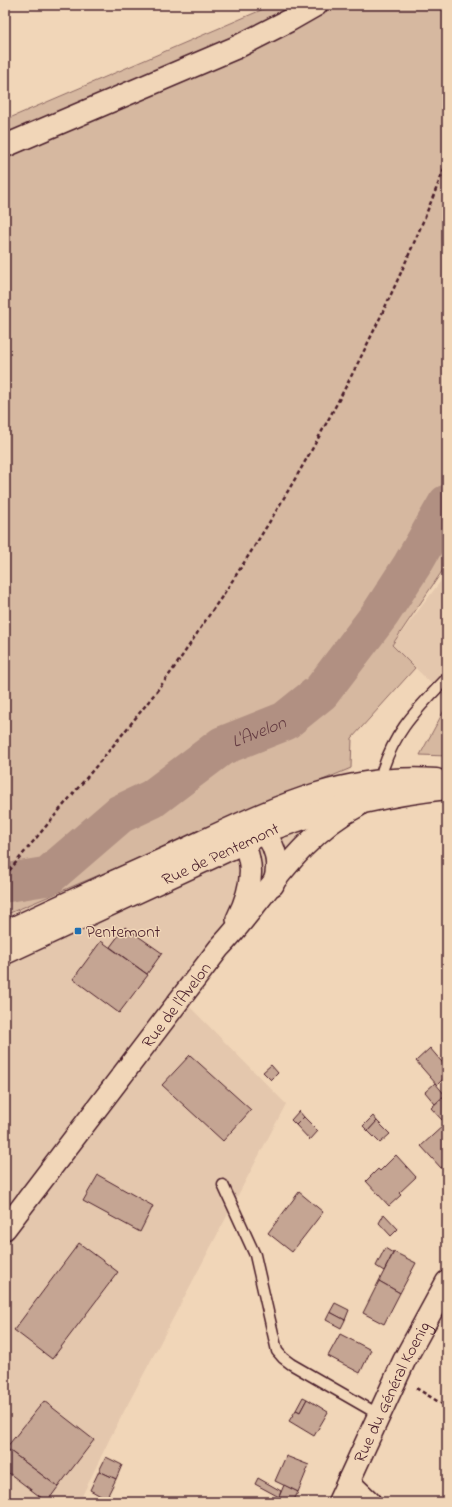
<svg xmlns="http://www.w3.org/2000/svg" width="452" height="1507" font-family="'Indie Flower',sans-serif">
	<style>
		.built { fill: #e4c7ad }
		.green { fill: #d6b8a0; stroke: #906c66 }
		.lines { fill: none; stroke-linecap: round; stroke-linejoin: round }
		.river { stroke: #b19082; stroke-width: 39 }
		.building { fill: #c5a593; stroke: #4a1f2b }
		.lane-casing { stroke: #4a1f2b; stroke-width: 13 }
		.street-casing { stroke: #4a1f2b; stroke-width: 24 }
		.secondary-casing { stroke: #4a1f2b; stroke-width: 25 }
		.path { stroke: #4a1f2b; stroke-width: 2.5; stroke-dasharray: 4 3; stroke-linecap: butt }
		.lane { stroke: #f1d6b8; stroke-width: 10 }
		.street { stroke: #f1d6b8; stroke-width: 21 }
		.secondary { stroke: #f1d6b8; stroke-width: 22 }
		.poi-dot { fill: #1f6fb2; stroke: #f1d6b8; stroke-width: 1.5 }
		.labels { text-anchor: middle; stroke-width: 3; stroke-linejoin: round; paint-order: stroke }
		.street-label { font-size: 17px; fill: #4a1f2b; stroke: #f1d6b8 }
		.poi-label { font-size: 17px; fill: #4a1f2b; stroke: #f1d6b8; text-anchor: start }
		.water-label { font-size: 18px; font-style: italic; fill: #643b41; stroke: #f1d6b8 }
	</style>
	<rect width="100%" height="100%" fill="#f1d6b8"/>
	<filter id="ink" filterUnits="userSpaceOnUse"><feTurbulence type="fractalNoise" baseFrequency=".025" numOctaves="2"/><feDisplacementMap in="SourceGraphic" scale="8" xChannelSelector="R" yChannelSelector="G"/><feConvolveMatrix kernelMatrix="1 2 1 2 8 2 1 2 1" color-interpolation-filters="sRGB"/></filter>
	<g filter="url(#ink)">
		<g class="built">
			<polygon points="447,573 447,699 392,645"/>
			<polygon points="351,768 188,1005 286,1104 110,1438 83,1494 81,1502 5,1502 5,915"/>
		</g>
		<g class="green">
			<polygon points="273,5 447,5 447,564 392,645 415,668 352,738 351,768 5,915 5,120"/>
			<polygon points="447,705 447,756 420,755"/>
		</g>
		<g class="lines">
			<path class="river" id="s1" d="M5,883L48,876L120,814L152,799L222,746L285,721L321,692L381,613L412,565L447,504"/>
		</g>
		<g class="building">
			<polygon points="125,927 162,953 147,974 110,947"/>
			<polygon points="101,941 148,975 119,1013 73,979"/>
			<polygon points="430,1048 447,1068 447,1075 437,1085 416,1061"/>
			<polygon points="190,1055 251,1110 223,1141 162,1085"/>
			<polygon points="271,1065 278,1073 271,1080 263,1072"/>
			<polygon points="435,1083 445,1095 435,1104 425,1092"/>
			<polygon points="445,1095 447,1118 446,1116 442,1120 431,1108"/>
			<polygon points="299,1111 304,1117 296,1125 291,1120"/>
			<polygon points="373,1116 377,1121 368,1131 363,1126"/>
			<polygon points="304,1117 318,1131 310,1140 296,1125"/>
			<polygon points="377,1121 390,1134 380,1143 368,1131"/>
			<polygon points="445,1124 447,1126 447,1162 441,1168 421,1146"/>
			<polygon points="396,1155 416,1177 399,1193 401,1195 389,1206 366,1181 378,1169 380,1171"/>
			<polygon points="98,1175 153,1206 140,1232 83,1201"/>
			<polygon points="299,1192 323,1212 292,1252 268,1233"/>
			<polygon points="384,1214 398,1229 391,1236 379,1223"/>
			<polygon points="79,1243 118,1272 52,1359 14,1330"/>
			<polygon points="385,1248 393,1253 384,1271 376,1266"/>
			<polygon points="394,1252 416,1263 400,1293 379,1281"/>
			<polygon points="379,1281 400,1293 384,1324 363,1313"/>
			<polygon points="335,1303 349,1310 345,1320 330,1312"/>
			<polygon points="330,1312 345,1320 341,1328 326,1320"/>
			<polygon points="340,1334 371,1350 360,1373 328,1356"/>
			<polygon points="303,1397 307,1399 300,1412 296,1410"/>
			<polygon points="307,1399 328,1412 314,1436 289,1421 296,1410 300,1412"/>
			<polygon points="44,1401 94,1440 58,1487 6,1448"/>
			<polygon points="6,1448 58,1487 47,1502 5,1470"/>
			<polygon points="286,1456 309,1465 298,1492 275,1481"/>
			<polygon points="106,1457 122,1465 116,1479 99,1471"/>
			<polygon points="99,1471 116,1479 106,1499 90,1490"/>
			<polygon points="258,1478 281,1491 279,1497 255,1484"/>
			<polygon points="284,1485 298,1492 293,1502 287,1502 279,1497"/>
		</g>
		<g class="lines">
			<defs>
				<g id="lane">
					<path d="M379,782C391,735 414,712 447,678"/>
					<polyline points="223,1185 255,1255 277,1351 283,1358 291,1364 378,1414"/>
				</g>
				<g id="street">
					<path d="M237,919C246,901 254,880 249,859C246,846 242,837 243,823C272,829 283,858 273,885"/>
					<path id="s2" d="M5,1229L219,948C264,901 298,836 358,806"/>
					<polyline points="348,1481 370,1502"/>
				</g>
				<g id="secondary">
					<polyline points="5,146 235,48 288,21 316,5"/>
					<path d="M5,932C63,905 120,879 178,853C265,813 337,773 436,780"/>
					<path id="s3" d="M5,953L277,827C331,808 389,794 447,788"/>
					<path id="s4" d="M339,1502L404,1361L447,1282"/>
				</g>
			</defs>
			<use href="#lane" class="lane-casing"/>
			<use href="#street" class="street-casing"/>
			<use href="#secondary" class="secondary-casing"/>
			<g class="path">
				<path d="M5,876C59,809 117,744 169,675C187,650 203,623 221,598C312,461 389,314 447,161"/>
				<polyline points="416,1388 447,1407"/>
			</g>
			<use href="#lane" class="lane"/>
			<use href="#street" class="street"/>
			<use href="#secondary" class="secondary"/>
		</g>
	</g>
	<rect class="poi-dot" x="74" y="927" width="8" height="8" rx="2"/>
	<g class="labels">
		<g class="street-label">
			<text dy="6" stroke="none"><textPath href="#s3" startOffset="237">Rue de Pentemont</textPath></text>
			<text dy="6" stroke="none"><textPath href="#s2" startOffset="282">Rue de l'Avelon</textPath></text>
			<text dy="6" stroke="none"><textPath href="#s4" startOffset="122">Rue du Général Koenig</textPath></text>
		</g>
		<g class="poi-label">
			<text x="86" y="937">Pentemont</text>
		</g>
		<g class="water-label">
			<text dy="6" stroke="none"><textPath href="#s1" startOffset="301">L'Avelon</textPath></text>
		</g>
	</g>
	<rect width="452" height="1507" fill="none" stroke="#f1d6b8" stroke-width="20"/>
	<rect x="10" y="10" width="432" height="1487" fill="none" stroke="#4a1f2b" stroke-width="1.5" filter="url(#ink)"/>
</svg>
